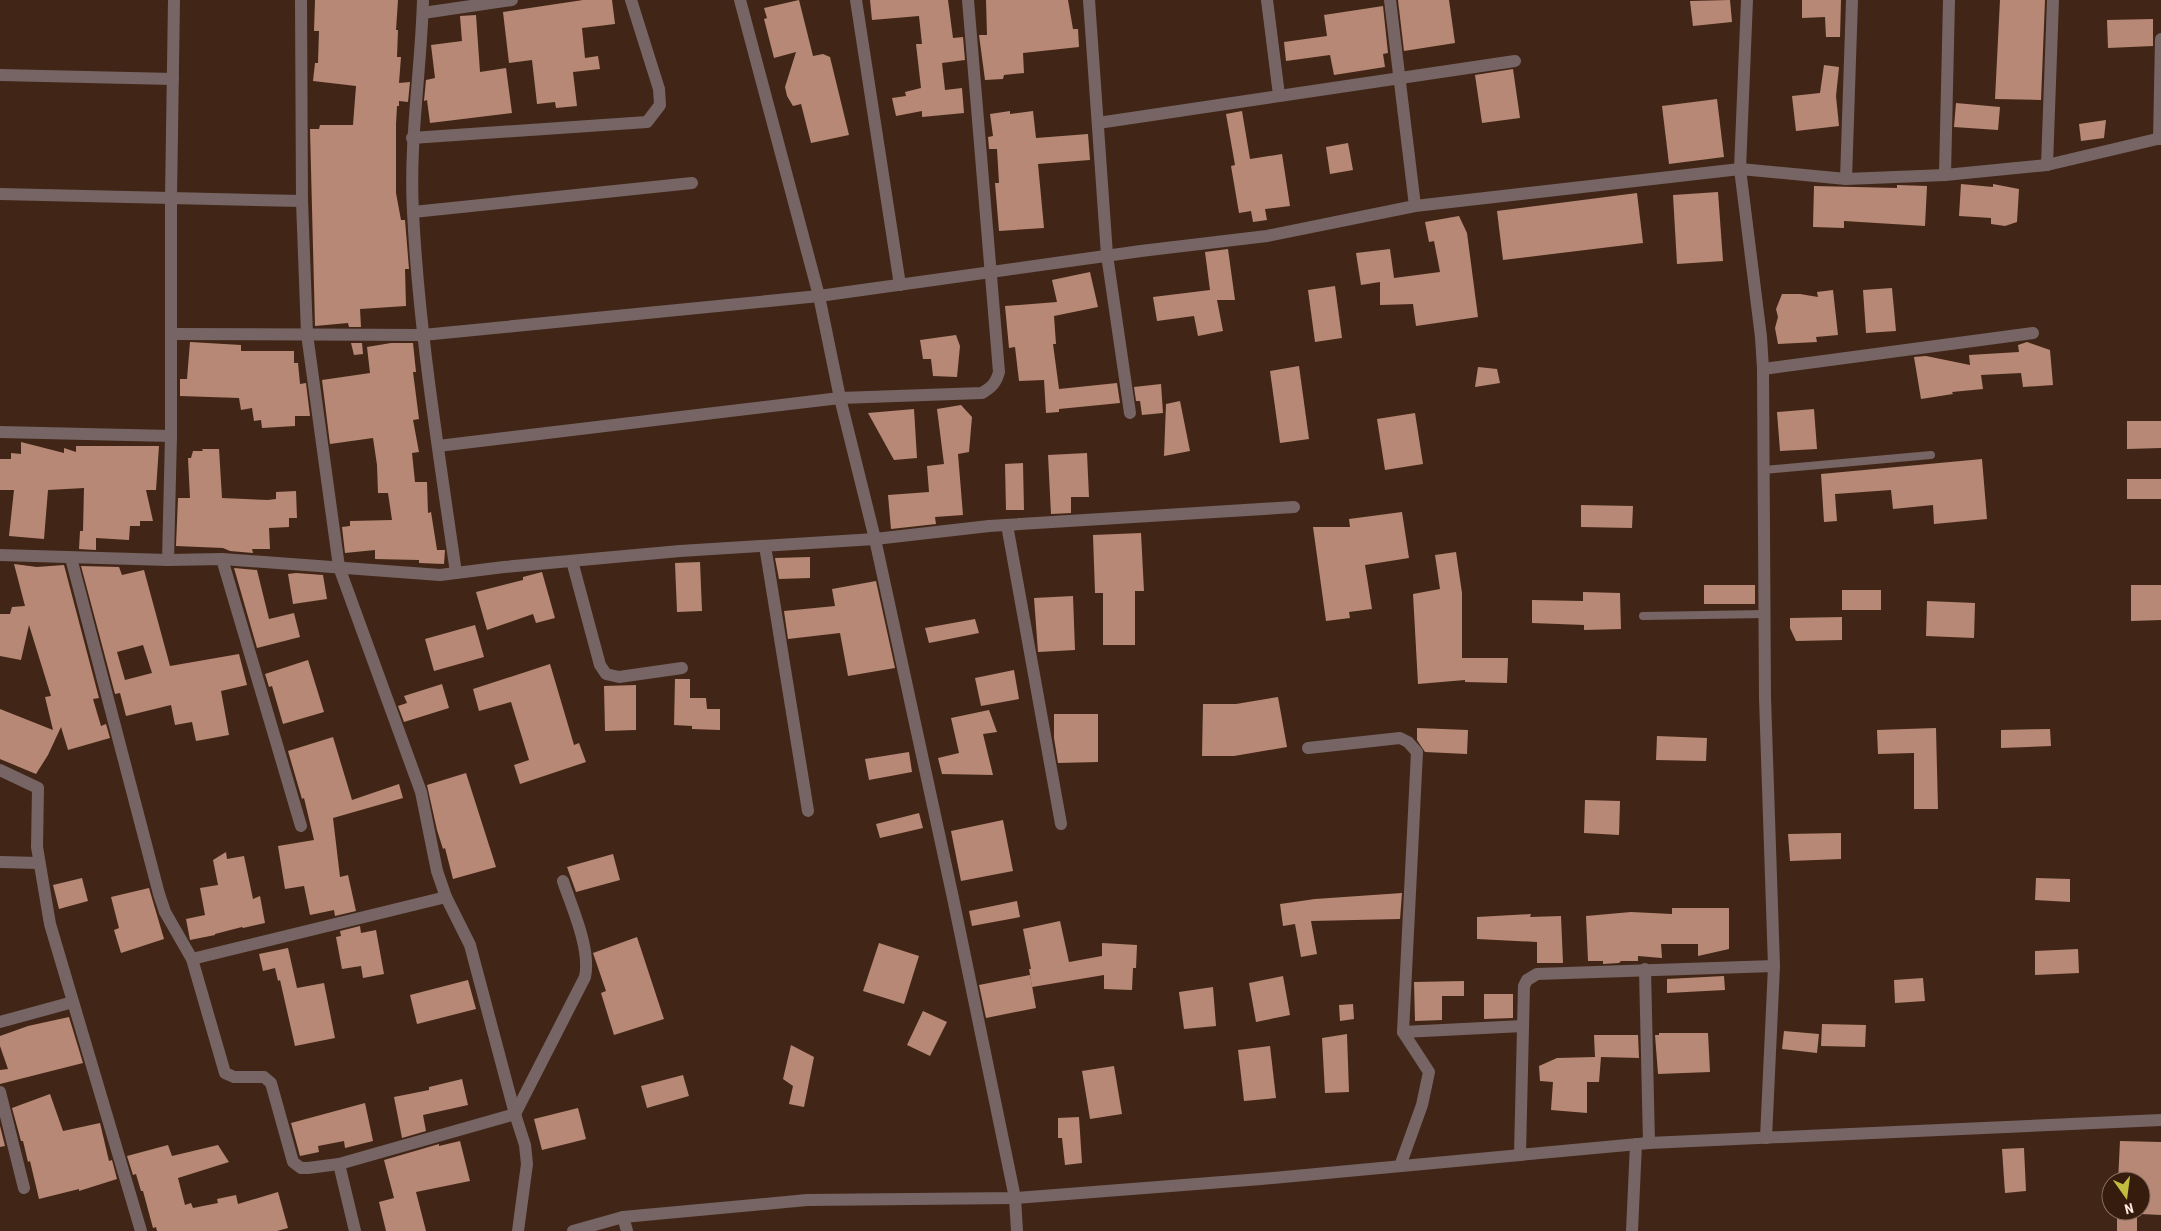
<svg xmlns="http://www.w3.org/2000/svg" width="2161" height="1231" font-family="'Roboto Condensed',sans-serif">
	<style>
		.building { fill: #b78875; fill-rule: evenodd }
		.lines { fill: none; stroke-linecap: round; stroke-linejoin: round }
		.lane { stroke: #766564; stroke-width: 8 }
		.street { stroke: #766564; stroke-width: 12 }
	</style>
	<rect width="100%" height="100%" fill="#412617"/>
	<g class="building">
		<polygon points="315,0 398,0 396,30 398,30 397,57 401,57 399,83 410,82 408,102 399,101 399,106 397,106 396,124 396,193 401,220 405,220 409,269 405,269 406,306 360,309 361,327 349,327 348,323 315,326 310,129 319,129 320,125 353,125 356,86 313,81 315,63 318,63 319,31 314,31"/>
		<polygon points="583,0 612,0 615,24 582,28 585,58 598,56 600,69 573,72 577,106 556,108 555,102 537,104 532,60 509,63 503,12"/>
		<polygon points="799,0 813,56 823,54 830,57 849,135 811,143 801,104 793,106 787,96 785,87 796,52 774,58 764,19 767,18 764,8"/>
		<polygon points="870,0 948,0 953,38 963,37 965,60 942,63 945,90 962,88 964,113 922,117 922,111 896,116 892,98 906,96 905,92 921,88 916,44 922,44 919,16 872,20"/>
		<polygon points="986,0 1068,0 1073,29 1078,29 1079,47 1023,53 1024,73 1004,75 1003,79 985,80 979,35 987,35"/>
		<polygon points="1398,0 1449,0 1455,43 1404,51"/>
		<polygon points="1730,0 1732,22 1693,26 1690,1"/>
		<polygon points="1802,0 1841,0 1840,37 1826,37 1825,17 1802,18"/>
		<polygon points="2000,0 2045,0 2041,100 1995,99"/>
		<polygon points="1383,6 1388,53 1383,54 1385,67 1334,75 1330,55 1286,61 1284,42 1327,36 1324,15"/>
		<polygon points="476,15 480,72 506,68 512,113 430,123 427,100 424,101 426,80 435,78 431,45 462,41 460,16"/>
		<polygon points="2153,19 2153,46 2108,48 2107,20"/>
		<polygon points="1824,65 1839,67 1836,96 1839,126 1796,131 1792,96 1820,93"/>
		<polygon points="1513,69 1520,118 1482,123 1475,75"/>
		<polygon points="1717,99 1724,157 1669,164 1662,106"/>
		<polygon points="1956,103 2000,107 1998,130 1954,127"/>
		<polygon points="1010,111 1010,114 1033,111 1036,138 1088,134 1090,160 1038,164 1044,228 999,231 995,183 999,183 997,149 989,149 988,137 993,136 990,114"/>
		<polygon points="1242,111 1250,159 1282,154 1290,206 1265,209 1267,220 1253,222 1251,211 1239,213 1231,166 1235,165 1226,114"/>
		<polygon points="2106,120 2104,138 2081,141 2079,124"/>
		<polygon points="1348,143 1353,170 1330,174 1326,147"/>
		<polygon points="1961,184 1993,187 1993,184 2019,189 2017,222 2005,226 1991,224 1991,218 1959,216"/>
		<polygon points="1897,185 1927,186 1925,226 1844,221 1844,228 1813,227 1814,186 1897,188"/>
		<polygon points="1718,192 1723,261 1677,264 1673,195"/>
		<polygon points="1637,193 1643,243 1503,260 1497,211"/>
		<polygon points="1459,216 1467,233 1478,317 1416,326 1413,304 1380,305 1380,282 1361,285 1356,253 1390,249 1394,278 1440,272 1434,241 1429,242 1425,222"/>
		<polygon points="1228,249 1235,300 1217,300 1223,331 1198,336 1194,316 1157,321 1153,297 1210,290 1205,252"/>
		<polygon points="1090,272 1098,307 1054,316 1056,344 1053,344 1059,389 1117,383 1120,403 1059,409 1059,412 1046,413 1044,380 1019,381 1015,347 1009,348 1005,306 1057,302 1052,280"/>
		<polygon points="1335,286 1342,338 1315,342 1308,290"/>
		<polygon points="1892,288 1896,331 1866,333 1863,290"/>
		<polygon points="1833,290 1838,335 1816,337 1817,342 1778,344 1775,328 1778,317 1776,309 1782,294 1800,294 1818,297 1817,292"/>
		<polygon points="956,335 960,346 957,377 933,376 931,359 923,359 920,340"/>
		<polygon points="190,342 241,345 241,351 294,351 294,363 298,363 300,384 306,383 310,416 295,416 295,426 262,428 261,420 254,421 252,408 241,410 239,398 180,396 180,379 187,379"/>
		<polygon points="2027,342 2050,350 2053,385 2023,387 2021,373 1981,375 1983,389 1952,392 1953,394 1921,399 1914,357 1926,356 1970,365 1969,355 2019,352 2018,345"/>
		<polygon points="351,343 362,343 363,354 354,355"/>
		<polygon points="391,343 413,343 416,372 413,372 419,419 413,420 419,452 412,453 415,482 427,482 428,513 431,512 437,550 445,550 444,564 419,563 419,560 375,559 375,550 345,553 342,527 350,526 350,521 392,520 388,493 378,493 377,465 373,438 330,444 322,380 370,373 367,347"/>
		<polygon points="1299,366 1309,439 1280,443 1270,371"/>
		<polygon points="1478,367 1497,369 1500,383 1475,387"/>
		<polygon points="1161,384 1163,413 1142,415 1140,401 1136,401 1134,387"/>
		<polygon points="1180,401 1190,451 1164,456 1166,404"/>
		<polygon points="961,405 972,417 969,452 958,454 963,515 935,517 936,524 891,529 888,495 929,492 927,466 944,464 937,409"/>
		<polygon points="914,409 917,458 894,460 868,413"/>
		<polygon points="1814,409 1817,449 1780,451 1777,412"/>
		<polygon points="1415,413 1423,464 1385,470 1377,419"/>
		<polygon points="2127,421 2161,421 2161,448 2127,449"/>
		<polygon points="21,442 64,453 64,448 76,452 76,446 159,446 156,490 146,490 153,521 140,521 140,526 130,526 129,540 96,538 96,550 79,549 80,531 83,531 84,488 48,490 44,539 9,536 14,490 0,490 0,459 11,459 11,453 21,454"/>
		<polygon points="202,449 219,449 222,498 268,500 276,499 276,492 296,491 297,518 289,518 289,527 269,528 270,549 252,549 253,553 230,551 223,548 176,546 178,498 190,498 188,458 191,458 193,451 203,451"/>
		<polygon points="1087,453 1089,497 1071,497 1071,513 1051,514 1048,455"/>
		<polygon points="1982,459 1987,519 1934,524 1933,505 1893,509 1891,490 1835,494 1837,521 1824,522 1821,474"/>
		<polygon points="1023,463 1024,510 1006,510 1005,464"/>
		<rect x="2127" y="479" width="34" height="20"/>
		<polygon points="1581,505 1633,506 1632,528 1581,527"/>
		<polygon points="1402,512 1409,558 1365,565 1372,609 1349,612 1350,618 1326,621 1313,527 1350,527 1349,519"/>
		<polygon points="1141,533 1144,591 1135,591 1135,645 1103,645 1103,593 1095,593 1093,535"/>
		<polygon points="1456,552 1462,593 1462,658 1508,658 1507,683 1465,682 1465,680 1418,684 1413,594 1440,589 1435,555"/>
		<polygon points="810,557 810,578 779,579 775,558"/>
		<polygon points="700,562 702,611 677,612 675,563"/>
		<polygon points="14,564 37,567 64,565 99,698 93,699 101,726 106,724 110,738 68,750 61,727 48,755 36,774 0,759 0,709 53,730 45,697 51,696 29,625 21,660 0,656 0,614 10,614 12,607 25,606"/>
		<path d="M81,566L119,567L122,575L144,570L170,666L239,654L247,685L221,691L229,735L196,741L192,722L175,725L171,705L126,716L120,693L115,694ZM143,645L152,673L125,680L117,652Z"/>
		<polygon points="234,568 257,570 269,619 294,613 300,637 257,648"/>
		<polygon points="542,572 555,618 536,623 533,614 487,630 476,592 523,580 523,577"/>
		<polygon points="296,573 323,575 327,599 293,604 288,574"/>
		<polygon points="876,581 895,668 848,676 840,633 788,639 784,611 835,606 832,589"/>
		<rect x="1704" y="585" width="51" height="19"/>
		<polygon points="2131,585 2161,585 2161,620 2131,621"/>
		<rect x="1842" y="590" width="39" height="20"/>
		<polygon points="1583,592 1620,593 1621,629 1584,630 1584,625 1532,623 1532,600 1583,601"/>
		<polygon points="1073,596 1075,650 1038,652 1034,598"/>
		<polygon points="1927,601 1975,603 1974,638 1926,636"/>
		<polygon points="1842,617 1842,640 1796,641 1790,628 1790,618"/>
		<polygon points="975,619 979,633 929,643 925,628"/>
		<polygon points="475,625 484,657 434,671 425,639"/>
		<polygon points="308,660 324,712 283,724 272,686 269,687 265,674"/>
		<polygon points="550,664 574,745 579,743 586,762 520,784 514,765 529,760 511,702 479,711 473,689"/>
		<polygon points="1014,670 1019,699 981,706 975,678"/>
		<polygon points="675,679 690,679 690,698 706,698 707,709 720,709 720,730 692,729 692,726 674,725"/>
		<polygon points="442,684 449,708 404,722 398,706 407,703 404,696"/>
		<polygon points="636,685 636,730 605,731 604,686"/>
		<polygon points="1278,697 1287,747 1234,756 1202,756 1203,704 1236,704"/>
		<polygon points="989,710 997,732 983,734 993,775 942,774 938,758 959,753 951,718"/>
		<polygon points="1054,714 1098,714 1098,762 1058,763 1054,738"/>
		<polygon points="1417,728 1468,730 1467,754 1425,752 1417,740"/>
		<polygon points="1936,728 1938,809 1914,809 1914,753 1878,754 1877,730"/>
		<polygon points="2050,729 2051,746 2001,748 2001,730"/>
		<polygon points="1657,736 1707,738 1706,761 1656,760"/>
		<polygon points="333,737 352,800 399,784 403,798 333,818 340,877 348,875 356,911 335,916 334,910 310,915 304,886 285,889 278,846 314,840 304,798 302,799 288,751"/>
		<polygon points="909,752 912,772 869,780 865,759"/>
		<polygon points="466,773 496,867 453,879 445,848 443,849 437,830 427,785"/>
		<polygon points="1585,800 1620,801 1619,835 1584,833"/>
		<polygon points="919,813 923,828 880,838 876,824"/>
		<polygon points="1003,820 1013,871 961,881 951,831"/>
		<polygon points="1841,833 1841,859 1790,861 1788,834"/>
		<polygon points="226,852 227,859 244,856 253,899 260,896 265,923 243,928 242,927 215,934 215,935 190,940 186,919 205,915 200,888 218,885 213,860"/>
		<polygon points="613,854 620,880 576,892 567,867"/>
		<polygon points="82,878 88,901 59,909 53,885"/>
		<polygon points="2036,878 2070,879 2070,902 2035,900"/>
		<polygon points="149,888 164,939 121,953 114,930 119,928 111,897"/>
		<polygon points="1402,893 1400,919 1311,921 1317,954 1301,957 1295,924 1283,926 1280,904 1315,899"/>
		<polygon points="1017,901 1020,917 972,926 969,911"/>
		<polygon points="1672,908 1729,908 1729,949 1698,956 1698,944 1661,944 1662,958 1638,956 1638,961 1621,961 1619,963 1603,964 1603,961 1588,961 1586,916 1631,912 1672,914"/>
		<polygon points="1531,914 1530,917 1561,916 1563,963 1537,963 1537,942 1477,939 1477,917"/>
		<polygon points="1060,921 1069,962 1102,956 1102,943 1137,945 1136,968 1133,968 1132,990 1104,989 1104,975 1032,987 1029,969 1031,969 1023,929"/>
		<polygon points="360,926 361,933 376,930 384,974 363,978 361,966 342,969 336,937 341,936 340,931"/>
		<polygon points="637,937 664,1019 614,1035 601,993 606,991 593,953"/>
		<polygon points="879,943 919,956 904,1004 863,991"/>
		<polygon points="288,948 297,988 324,983 335,1038 295,1046 280,980 278,981 275,968 263,971 259,954"/>
		<polygon points="2078,949 2079,973 2035,975 2035,951"/>
		<polygon points="1030,975 1036,1008 986,1018 979,985"/>
		<polygon points="1283,976 1290,1015 1256,1022 1249,983"/>
		<polygon points="1724,976 1725,990 1667,993 1667,979"/>
		<polygon points="1923,978 1925,1001 1895,1003 1894,980"/>
		<polygon points="468,980 476,1009 417,1024 410,995"/>
		<polygon points="1464,981 1464,996 1442,996 1442,1020 1415,1021 1414,982"/>
		<polygon points="1213,987 1216,1026 1184,1029 1179,992"/>
		<polygon points="1484,994 1513,994 1513,1018 1484,1019"/>
		<polygon points="1353,1004 1354,1019 1340,1021 1339,1005"/>
		<polygon points="923,1011 947,1022 930,1056 907,1045"/>
		<polygon points="69,1017 83,1063 0,1084 0,1070 8,1069 0,1046 0,1036 28,1026"/>
		<polygon points="1822,1024 1866,1025 1865,1047 1821,1046"/>
		<polygon points="1784,1031 1819,1034 1817,1053 1782,1049"/>
		<polygon points="1659,1033 1708,1033 1710,1072 1658,1074 1655,1035 1659,1035"/>
		<polygon points="1347,1034 1349,1092 1325,1093 1322,1038"/>
		<polygon points="1594,1035 1638,1035 1639,1058 1601,1057 1599,1082 1587,1082 1587,1113 1551,1110 1553,1082 1540,1081 1539,1066 1557,1058 1595,1057"/>
		<polygon points="791,1045 814,1057 804,1107 789,1104 793,1086 783,1079"/>
		<polygon points="1270,1046 1276,1098 1244,1101 1238,1050"/>
		<polygon points="1114,1066 1122,1114 1090,1119 1082,1071"/>
		<polygon points="683,1075 689,1096 647,1108 641,1086"/>
		<polygon points="462,1079 468,1105 423,1115 426,1131 402,1138 394,1097 429,1090 429,1087"/>
		<polygon points="50,1094 63,1131 100,1123 109,1161 112,1160 117,1179 79,1191 79,1189 39,1199 30,1161 28,1162 23,1141 21,1141 12,1108"/>
		<polygon points="365,1103 373,1141 345,1148 344,1141 318,1146 319,1152 300,1156 291,1123"/>
		<polygon points="578,1108 586,1139 542,1150 534,1119"/>
		<polygon points="1079,1117 1082,1163 1065,1165 1062,1138 1058,1138 1058,1118"/>
		<polygon points="0,1126 5,1146 0,1147"/>
		<polygon points="460,1141 470,1181 416,1192 426,1231 386,1231 379,1202 394,1198 384,1160 439,1144 439,1146"/>
		<polygon points="2120,1141 2161,1142 2161,1215 2141,1214 2141,1181 2118,1181"/>
		<polygon points="168,1145 172,1156 218,1145 229,1162 178,1178 185,1205 191,1203 193,1208 218,1203 217,1199 236,1195 238,1204 278,1192 288,1228 277,1231 157,1231 156,1227 153,1228 143,1191 141,1191 136,1174 133,1175 127,1156"/>
		<polygon points="2024,1148 2026,1191 2005,1193 2002,1149"/>
		<rect x="2117" y="1211" width="20" height="20"/>
	</g>
	<g class="lines">
		<g class="lane">
			<polyline points="1764,470 1931,455"/>
			<polyline points="1643,616 1765,614"/>
		</g>
		<g class="street">
			<polyline points="301,0 302,201 307,334 339,567 421,792 437,871 446,897 470,945 515,1114 525,1145 527,1164 518,1231"/>
			<path d="M423,0C421,71 409,141 413,212C419,333 439,453 456,573"/>
			<polyline points="740,0 819,296 840,398 875,539 953,898 1015,1198 1017,1231"/>
			<polyline points="856,0 900,285"/>
			<polyline points="1089,0 1107,255 1130,413"/>
			<polyline points="1267,0 1279,95"/>
			<polyline points="1390,0 1415,206"/>
			<polyline points="1747,0 1740,169 1761,337 1763,369 1765,698 1774,966 1766,1138"/>
			<polyline points="423,13 512,0"/>
			<polyline points="0,75 173,79"/>
			<polyline points="1098,123 1515,61"/>
			<polyline points="412,138 647,122 660,105 659,89 631,0"/>
			<polyline points="2159,139 2161,39"/>
			<polyline points="2047,165 2053,0"/>
			<polyline points="1945,175 1949,0"/>
			<polyline points="1846,179 1852,0"/>
			<polyline points="0,194 302,201"/>
			<polyline points="413,212 692,183"/>
			<polyline points="171,334 423,335 819,296 1141,251 1267,236 1415,206 1740,169 1846,179 1945,175 2047,165 2161,138"/>
			<polyline points="1763,369 2033,333"/>
			<polyline points="0,432 171,436"/>
			<path d="M438,446L840,398L982,393C992,387 996,383 999,372L968,0"/>
			<polyline points="1007,525 1061,824"/>
			<polyline points="765,546 808,811"/>
			<polyline points="0,555 168,560 222,559 440,575 504,567 680,551 875,539 989,526 1294,507"/>
			<path d="M71,558L159,894L165,912L192,959L225,1073L234,1077H264L271,1083L293,1162L301,1168H308L339,1164L515,1114L585,977C591,949 572,908 563,881"/>
			<polyline points="222,559 301,826"/>
			<polyline points="168,560 171,436 171,198 174,0"/>
			<polyline points="572,561 600,665 606,674 619,677 682,668"/>
			<polyline points="1308,748 1400,738 1408,742 1417,752 1403,1032 1429,1072 1422,1105 1400,1166"/>
			<polyline points="0,770 38,788 37,847 50,924 141,1231"/>
			<polyline points="0,862 39,863"/>
			<polyline points="192,959 446,897"/>
			<polyline points="1645,969 1649,1143"/>
			<polyline points="0,1022 73,1002"/>
			<polyline points="1403,1032 1523,1026"/>
			<polyline points="0,1092 24,1188"/>
			<polyline points="1520,1154 1524,986 1527,980 1537,974 1774,966"/>
			<polyline points="339,1164 355,1231"/>
			<polyline points="623,1217 627,1231"/>
			<polyline points="573,1231 623,1217 807,1200 1015,1198 1261,1179 1649,1143 2161,1120"/>
			<polyline points="1632,1231 1636,1144"/>
		</g>
	</g>
	<g transform="translate(2126 1196) rotate(166)"><circle r="24" fill="#361c0d" stroke="#866e62"/>
	<path d="M0-4L9 19L0 12L-9 19Z" fill="#c2bd3f"/>
	<text y="-8" font-size="14" font-weight="bold" text-anchor="middle" fill="#fdeae1">N</text>
	</g>
</svg>
